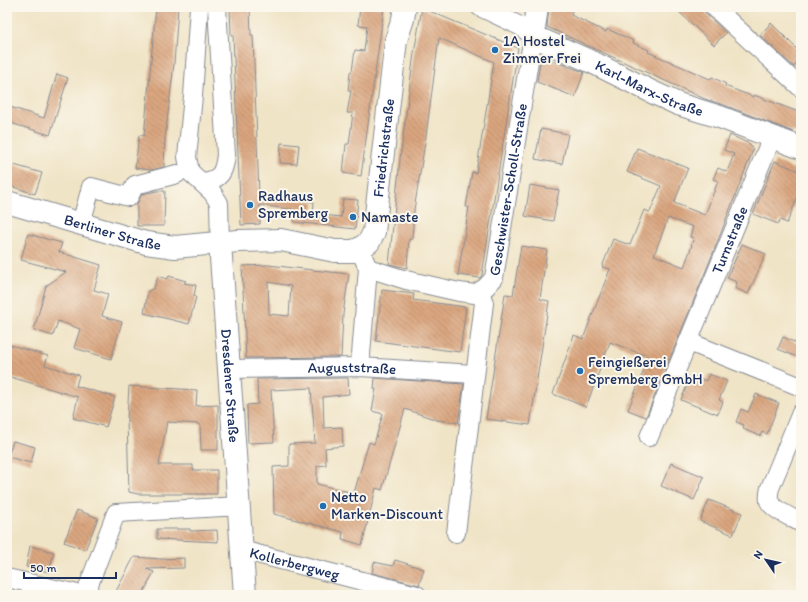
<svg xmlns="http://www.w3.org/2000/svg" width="808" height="602" font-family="Itim,sans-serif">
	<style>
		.building { fill: url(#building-back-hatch); fill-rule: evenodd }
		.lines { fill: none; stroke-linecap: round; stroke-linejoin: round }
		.minor-casing { stroke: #868a92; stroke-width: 20 }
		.major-casing { stroke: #868a92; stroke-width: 24 }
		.minor { stroke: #fff; stroke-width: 18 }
		.major { stroke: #fff; stroke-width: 22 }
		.poi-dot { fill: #1f6fb2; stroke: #fbf7ec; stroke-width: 1.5 }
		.labels { text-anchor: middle; stroke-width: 4; stroke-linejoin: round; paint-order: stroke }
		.poi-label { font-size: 15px; fill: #1b2f5e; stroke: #fbf7ec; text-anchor: start }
		.street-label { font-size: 15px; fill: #1b2f5e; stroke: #fbf7ec }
	</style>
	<defs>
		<pattern id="building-back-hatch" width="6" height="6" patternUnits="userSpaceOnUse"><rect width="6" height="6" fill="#daa67f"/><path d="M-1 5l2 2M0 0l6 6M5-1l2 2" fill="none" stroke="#b0886b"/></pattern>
	</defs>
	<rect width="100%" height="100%" fill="#fbf7ec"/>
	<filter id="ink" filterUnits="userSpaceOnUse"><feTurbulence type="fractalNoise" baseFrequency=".025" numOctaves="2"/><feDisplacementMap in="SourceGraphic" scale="8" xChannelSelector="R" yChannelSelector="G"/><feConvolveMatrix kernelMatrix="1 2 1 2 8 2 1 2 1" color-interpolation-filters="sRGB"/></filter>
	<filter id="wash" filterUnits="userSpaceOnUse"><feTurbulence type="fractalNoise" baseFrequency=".012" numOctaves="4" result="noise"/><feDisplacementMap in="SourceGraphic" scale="16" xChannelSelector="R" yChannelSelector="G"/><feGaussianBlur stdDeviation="0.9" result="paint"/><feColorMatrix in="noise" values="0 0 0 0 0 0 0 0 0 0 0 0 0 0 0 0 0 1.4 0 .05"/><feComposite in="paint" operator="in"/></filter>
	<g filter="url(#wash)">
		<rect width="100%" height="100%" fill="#f0e4c6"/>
		<g id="blocks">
			<g class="building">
				<polygon points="156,7 178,7 174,64 165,138 164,167 151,170 135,168 139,135 144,136"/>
				<polygon points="230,7 250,7 251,35 253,35 259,195 314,202 313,214 341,217 343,199 358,200 355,229 294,222 295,210 260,205 260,224 241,225 233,35 231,35"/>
				<polygon points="360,7 384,7 361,176 343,173 346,144 349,144 353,113 347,113 351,91 348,91 350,72 352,71 355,50 364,51 367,26 358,25"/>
				<polygon points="549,7 573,7 571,15 606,32 607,29 634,41 633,43 649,50 648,52 710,79 712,77 726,84 725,86 754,97 754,95 801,113 801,135 724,105 705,99 547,27"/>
				<polygon points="674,7 702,7 707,15 726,33 714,45"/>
				<polygon points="422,8 518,48 482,275 480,278 458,275 469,207 466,207 472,172 476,173 494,62 439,38 426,136 414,210 412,239 409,239 407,268 389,264 400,159 414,53"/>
				<polygon points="771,23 801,53 801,57 794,67 760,35"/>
				<polygon points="541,57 584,72 575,97 537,82"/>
				<polygon points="57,74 68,78 50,135 7,122 7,106 44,118"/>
				<polygon points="541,129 568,134 562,164 535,159"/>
				<path d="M730,135L750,144L753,150L713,253L646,417L628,410L649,357L610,342L586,407L553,394L574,335L583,339L610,269L602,267L613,239L630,245L644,210L650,212L661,186L627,172L637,148L688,168L674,203L705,215L718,181L713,179L718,168L727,172L734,154L724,150ZM668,218L693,227L690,237L694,238L691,245H692L684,267L654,255Z"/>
				<polygon points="281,143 299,145 297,164 280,163"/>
				<polygon points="775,161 801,172 801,189 787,223 780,220 778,224 753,214"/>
				<polygon points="7,163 42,173 35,194 7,185"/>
				<polygon points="530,185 559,190 553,221 525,216"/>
				<polygon points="157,191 165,191 164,226 137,226 137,204 142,194"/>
				<polygon points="28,234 62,243 59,252 101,265 94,290 108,294 102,316 122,322 111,359 74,348 80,329 58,321 53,336 34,330 46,286 66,272 21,260"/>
				<polygon points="742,244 766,254 748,294 735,288 737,282 727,278"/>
				<polygon points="521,246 547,250 540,299 549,301 530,425 486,419 505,294 513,295"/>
				<path d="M268,265L349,274L343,314L341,357L246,358L242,266ZM268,282L291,286L289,316L269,314Z"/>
				<polygon points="158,276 167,279 169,276 186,281 184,283 196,285 194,296 196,297 189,324 144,313 148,291 154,288"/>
				<polygon points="382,290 414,294 413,300 466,307 460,352 376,341"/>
				<polygon points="783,337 801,345 797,357 778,349"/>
				<polygon points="7,344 48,356 45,365 79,375 76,386 115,397 106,427 73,418 78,397 7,376"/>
				<polygon points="709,374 727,381 719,400 723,402 718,414 713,412 713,413 681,400 691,375 706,381"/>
				<polygon points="348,378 349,394 323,397 324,428 342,427 343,446 325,448 326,465 317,466 317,484 354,493 369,442 374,444 383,414 372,411 376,389 374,389 375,378 464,384 458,423 437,420 405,409 382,490 376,488 362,545 342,539 343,532 274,514 273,467 289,466 289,444 315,443 311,388 271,390 274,442 248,443 247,405 258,404 257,379"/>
				<polygon points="129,386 197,390 196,406 218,405 218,450 201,450 200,424 167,422 159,465 193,465 193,470 217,470 217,494 138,494 129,492 127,419"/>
				<polygon points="756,394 779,403 767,434 762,432 760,436 743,429 744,425 736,422 741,409 748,412"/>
				<polygon points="13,441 35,447 31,463 8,457"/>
				<polygon points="671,463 704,477 694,500 661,486"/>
				<polygon points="709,500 742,513 733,535 700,521"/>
				<polygon points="77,510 98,518 85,550 64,542"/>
				<polygon points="157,529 190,529 190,531 217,530 218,542 157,539"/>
				<polygon points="30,546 54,552 49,572 26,567"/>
				<polygon points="134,557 161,559 184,558 184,568 146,569 154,572 142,595 114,595"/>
				<polygon points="395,560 424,569 419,585 372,573 374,562 393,566"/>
			</g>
		</g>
	</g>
	<g filter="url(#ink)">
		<use href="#blocks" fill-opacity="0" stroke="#868a92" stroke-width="1"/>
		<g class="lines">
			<defs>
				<g id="minor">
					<polyline points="199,7 193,96 187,157 190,172 212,192 219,203 220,243"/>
					<polyline points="714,7 801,88"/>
					<path d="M202,182C221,180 224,172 226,155L217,7"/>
					<polyline points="81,224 91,187 129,197 135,185 177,174"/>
					<path id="s1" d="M368,268L406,280L459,292L475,294L486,287L494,278L533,36L520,26L480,7"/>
					<polyline points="689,342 801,387"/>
					<polyline points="360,367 368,268 363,257"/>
					<path id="s2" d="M229,369L360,367L474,374"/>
					<path d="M801,413L770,488C769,492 768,496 769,501C773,510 793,518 801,523"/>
					<path id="s3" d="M649,437L772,137"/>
					<polyline points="456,533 484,303 480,292"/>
					<path id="s4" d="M242,552H249L417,595"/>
					<polyline points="7,578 82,595"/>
					<polyline points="85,595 116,513 240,506"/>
				</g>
				<g id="major">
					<path id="s5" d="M537,7L533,36L594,63L652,92L678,104L720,117L801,148"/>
					<path id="s6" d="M7,202L146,243L175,247L238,241L281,240L335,251H353L359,249L369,242L374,232L396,40L403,19L405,7"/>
					<path id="s7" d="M220,243L245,595"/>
				</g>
			</defs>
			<use href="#minor" class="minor-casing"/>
			<use href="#major" class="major-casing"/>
			<use href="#minor" class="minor"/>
			<use href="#major" class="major"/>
		</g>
	</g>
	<g class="poi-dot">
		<circle cx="495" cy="50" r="4"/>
		<circle cx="250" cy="205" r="4"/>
		<circle cx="353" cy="217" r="4"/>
		<circle cx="580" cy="371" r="4"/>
		<circle cx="323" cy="506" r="4"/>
	</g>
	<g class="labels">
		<g class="poi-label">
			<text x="503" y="46">1A Hostel<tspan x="503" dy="17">Zimmer Frei</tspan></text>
			<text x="258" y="201">Radhaus<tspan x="258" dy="17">Spremberg</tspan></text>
			<text x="361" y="222">Namaste</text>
			<text x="588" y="367">Feingießerei<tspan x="588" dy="17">Spremberg GmbH</tspan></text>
			<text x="331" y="502">Netto<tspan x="331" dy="17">Marken-Discount</tspan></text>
		</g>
		<g class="street-label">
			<text dy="5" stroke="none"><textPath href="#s5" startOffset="157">Karl-Marx-Straße</textPath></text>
			<text dy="5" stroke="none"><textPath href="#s6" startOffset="468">Friedrichstraße</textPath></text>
			<text dy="5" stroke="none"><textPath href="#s1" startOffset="225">Geschwister-Scholl-Straße</textPath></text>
			<text dy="5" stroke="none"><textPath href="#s6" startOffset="110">Berliner Straße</textPath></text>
			<text dy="5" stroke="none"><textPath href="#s3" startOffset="213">Turnstraße</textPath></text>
			<text dy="5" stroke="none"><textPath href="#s2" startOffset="123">Auguststraße</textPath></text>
			<text dy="5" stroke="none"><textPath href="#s7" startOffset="143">Dresdener Straße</textPath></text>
			<text dy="5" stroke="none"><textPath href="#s4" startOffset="54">Kollerbergweg</textPath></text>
		</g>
	</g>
	<rect width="808" height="602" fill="none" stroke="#fbf7ec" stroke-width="24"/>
	<g transform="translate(766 560) rotate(304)" stroke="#fbf7ec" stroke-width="3" paint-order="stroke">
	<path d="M0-3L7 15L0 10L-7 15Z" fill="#1b2f5e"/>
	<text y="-6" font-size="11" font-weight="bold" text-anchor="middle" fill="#1b2f5e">N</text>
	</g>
	<path d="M24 572v6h92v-6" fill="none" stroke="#1b2f5e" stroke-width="2"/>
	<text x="30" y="572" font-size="12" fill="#1b2f5e" stroke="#fbf7ec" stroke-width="3" paint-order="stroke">50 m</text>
</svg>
